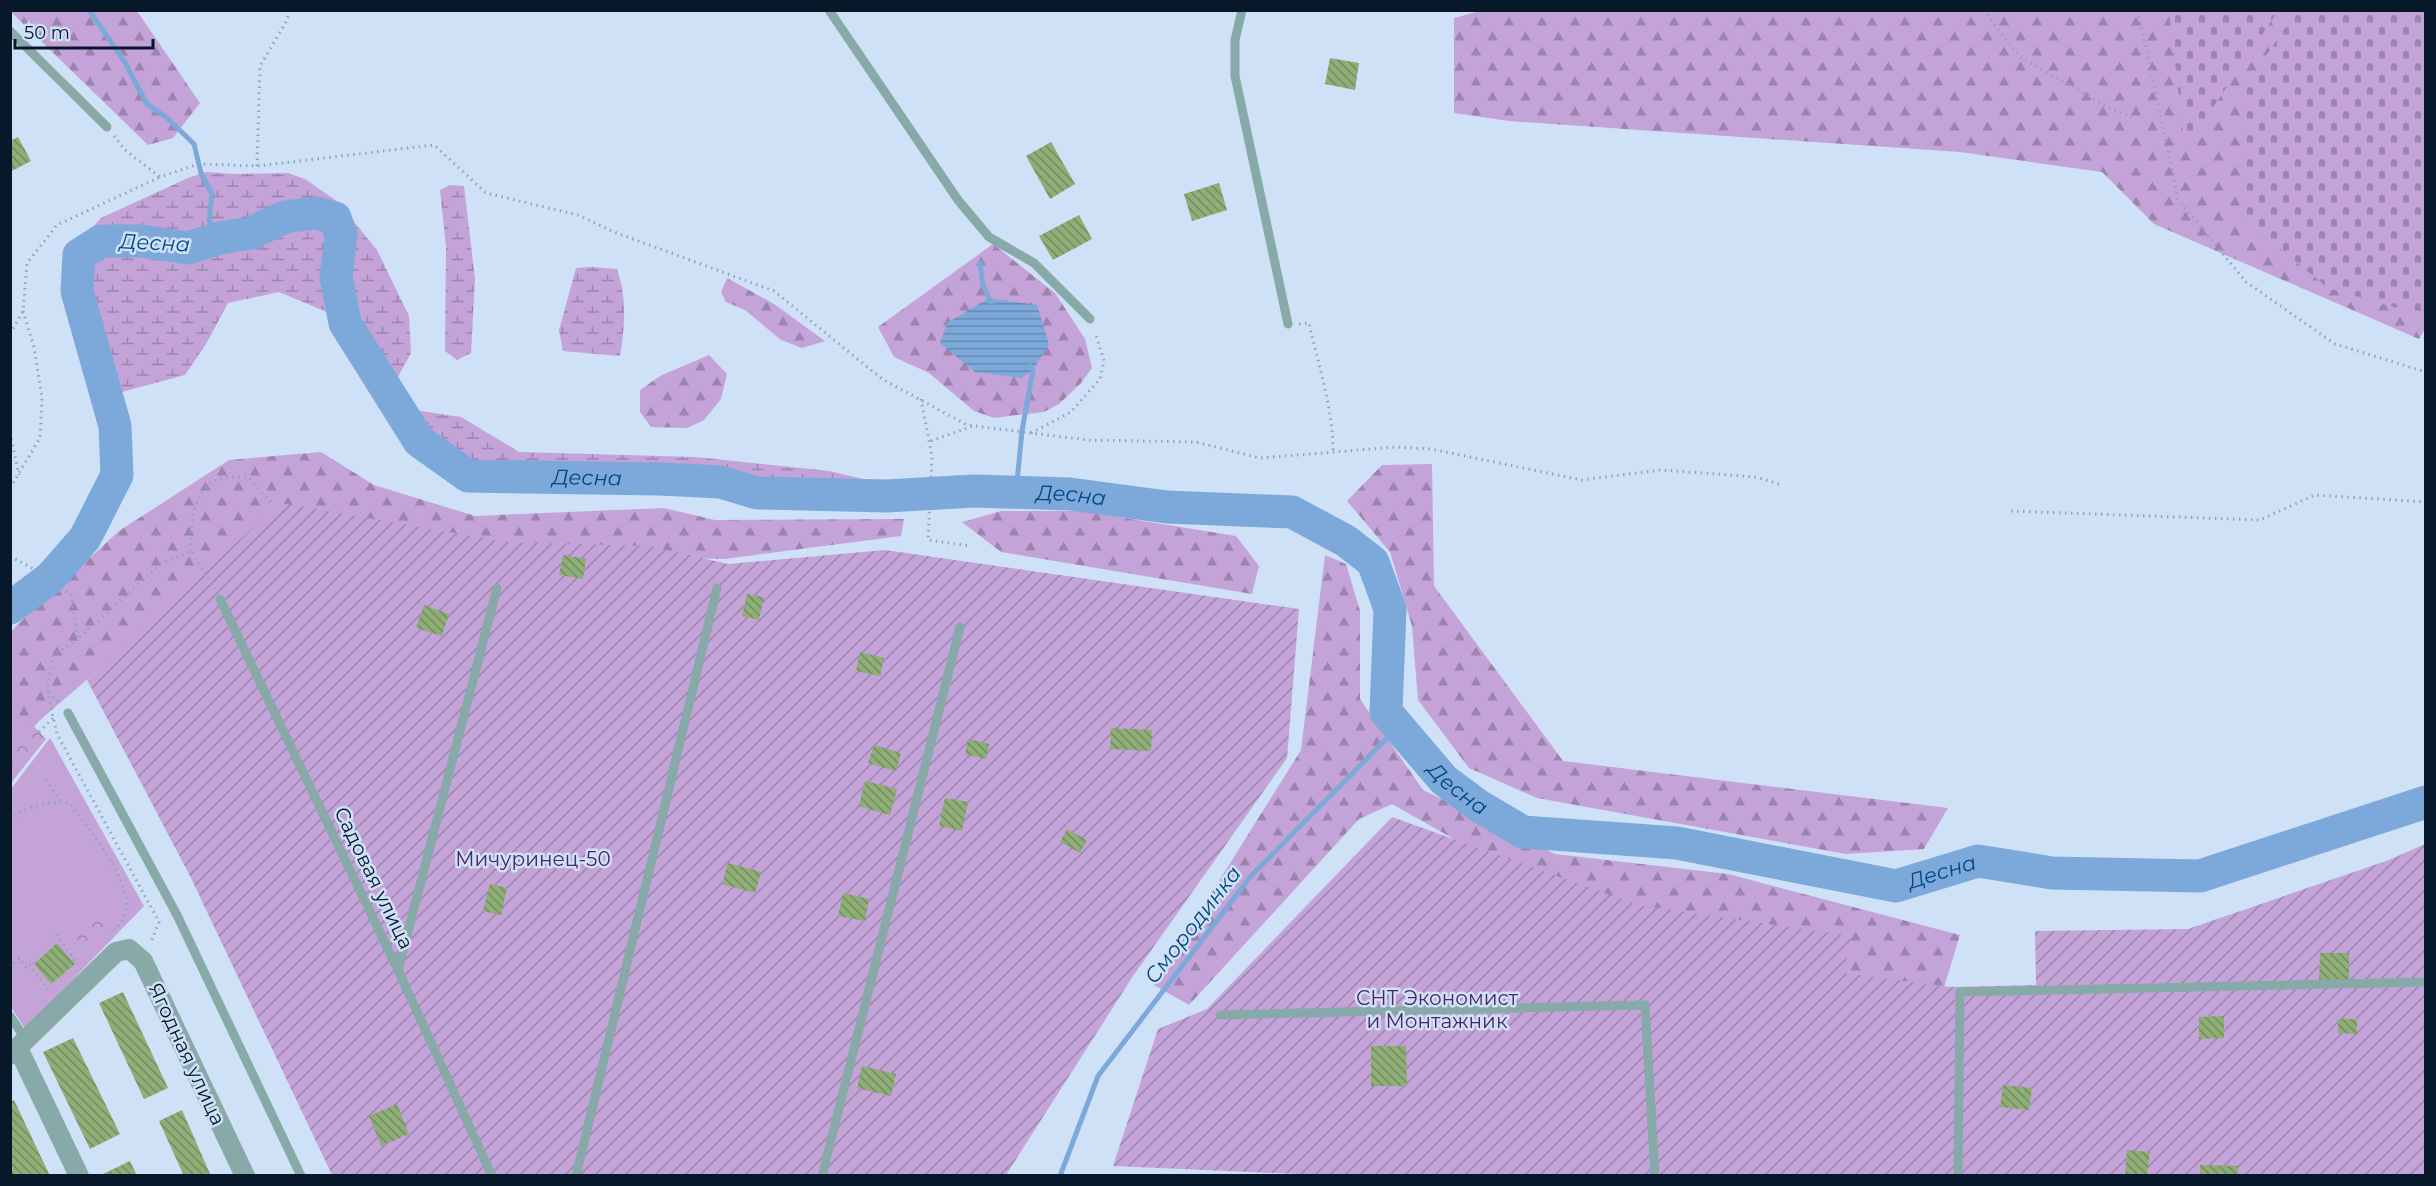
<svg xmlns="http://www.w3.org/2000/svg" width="2436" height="1186" font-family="Montserrat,sans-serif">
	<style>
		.grass { fill: #c4a3d9 }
		.forest { fill: url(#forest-firs) }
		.wetland { fill: url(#wetland-marsh) }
		.cemetery { fill: url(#cemetery-stones) }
		.park { fill: url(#park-crowns) }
		.garden { fill: url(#garden-furrows) }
		.water { fill: url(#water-rules) }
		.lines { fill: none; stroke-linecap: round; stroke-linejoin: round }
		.stream { stroke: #7da9da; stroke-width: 5 }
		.river { stroke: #7da9da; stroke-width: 33 }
		.building { fill: url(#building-back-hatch) }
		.path { stroke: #92a3b7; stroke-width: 3; stroke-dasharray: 1.5 4.5; stroke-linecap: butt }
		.service { stroke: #87aaa8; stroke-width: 9 }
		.minor { stroke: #87aaa8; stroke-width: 20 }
		.labels { text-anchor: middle; stroke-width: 5; stroke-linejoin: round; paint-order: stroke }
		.park-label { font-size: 20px; fill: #4f2466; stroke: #cfe1f6 }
		.street-label { font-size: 20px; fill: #07182a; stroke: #cfe1f6 }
		.water-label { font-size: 21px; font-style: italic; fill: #024682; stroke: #cfe1f6 }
	</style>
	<defs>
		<pattern id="forest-firs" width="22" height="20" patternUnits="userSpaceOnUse" patternTransform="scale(1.5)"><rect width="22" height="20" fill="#c4a3d9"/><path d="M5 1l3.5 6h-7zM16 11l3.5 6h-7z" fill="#9d84b0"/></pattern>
		<pattern id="wetland-marsh" width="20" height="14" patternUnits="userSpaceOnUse" patternTransform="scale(1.5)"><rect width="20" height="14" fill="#c4a3d9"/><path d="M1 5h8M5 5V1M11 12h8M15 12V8" fill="none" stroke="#9d84b0"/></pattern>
		<pattern id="cemetery-stones" width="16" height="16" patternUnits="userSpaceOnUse" patternTransform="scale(1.5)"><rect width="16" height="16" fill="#c4a3d9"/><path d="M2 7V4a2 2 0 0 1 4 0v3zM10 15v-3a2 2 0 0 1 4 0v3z" fill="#9d84b0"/></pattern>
		<pattern id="park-crowns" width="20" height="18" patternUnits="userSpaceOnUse" patternTransform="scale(1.5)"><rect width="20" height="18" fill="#c4a3d9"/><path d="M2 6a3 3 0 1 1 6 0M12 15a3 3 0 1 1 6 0" fill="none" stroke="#9d84b0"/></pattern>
		<pattern id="garden-furrows" width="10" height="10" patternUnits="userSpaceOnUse" patternTransform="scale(1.5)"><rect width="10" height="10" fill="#c4a3d9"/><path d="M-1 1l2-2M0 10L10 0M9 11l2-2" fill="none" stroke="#9d84b0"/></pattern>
		<pattern id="water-rules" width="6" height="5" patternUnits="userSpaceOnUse" patternTransform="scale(1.5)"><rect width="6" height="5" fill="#7da9da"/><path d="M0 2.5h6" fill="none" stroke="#6489b1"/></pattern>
		<pattern id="building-back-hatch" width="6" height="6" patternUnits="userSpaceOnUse" patternTransform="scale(1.5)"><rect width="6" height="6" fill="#8eae76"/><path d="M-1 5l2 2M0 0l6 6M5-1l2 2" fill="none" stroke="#728d61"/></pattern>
	</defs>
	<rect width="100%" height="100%" fill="#cfe1f6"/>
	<polygon class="grass" points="50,738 144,906 25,1029 11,1007 11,789"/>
	<g class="forest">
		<polygon points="1484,10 2425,11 2425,329 2419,339 2154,224 2102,172 1960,152 1509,121 1454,113 1454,18"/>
		<polygon points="10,11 137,11 200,103 173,138 148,145"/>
		<polygon points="993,244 1055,293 1085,339 1092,368 1081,383 1059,404 1044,412 994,418 974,411 929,373 894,357 878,327"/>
		<polygon points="727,278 774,304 825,341 802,348 781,340 745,310 726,302 721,292"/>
		<polygon points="709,355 727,374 721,399 704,420 687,428 651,427 640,412 640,390 660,376"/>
		<polygon points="321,452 374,485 475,516 664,508 715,520 904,519 901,536 724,559 648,557 105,664 39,721 11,756 11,632 18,624 119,531 229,460"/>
		<polygon points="1432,464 1434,586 1563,761 1948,808 1924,849 1846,854 1537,798 1469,768 1418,700 1412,626 1390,552 1347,501 1382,465"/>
		<polygon points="1001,511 1082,511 1236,536 1259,566 1252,594 1001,552 962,522"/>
		<polygon points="1325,555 1346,564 1360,611 1360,699 1423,790 1555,854 1728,874 1960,935 1941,997 1634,941 1392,804 1359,819 1189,1005 1154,985 1301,750"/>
	</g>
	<g class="wetland">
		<polygon points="206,172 234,174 288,173 305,179 338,202 377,250 409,316 411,353 393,386 351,322 279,292 228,303 206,344 185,375 118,393 85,292 80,259 82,239 101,218 188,178"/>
		<polygon points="450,185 464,186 475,279 471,353 457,360 445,351 446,247 440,190"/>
		<path d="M591,267L617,269C627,299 625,325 620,356L563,351L559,330L576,268Z"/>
		<polygon points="414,410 461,417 519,452 696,457 829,471 884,484 893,503 844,502 757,486 718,476 470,472 426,440 414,423"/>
	</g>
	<g class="cemetery">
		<polygon points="2169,11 2278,11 2185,149"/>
		<polygon points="2297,11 2425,11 2426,300 2415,313 2328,288 2247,222 2242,91"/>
	</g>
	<g class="park">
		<polygon points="30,722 46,739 11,783 11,743"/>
		<polygon points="96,907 112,926 79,957 66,937"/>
	</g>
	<g class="garden">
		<polygon points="280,503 508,542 650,546 728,564 885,550 1299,609 1287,758 1133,976 1006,1175 332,1175 190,876 87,680"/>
		<polygon points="1392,817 1638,905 1851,936 1843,973 1950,987 2036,985 2035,931 2188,929 2389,860 2425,844 2425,1175 1343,1176 1113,1166 1158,1029 1207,1009"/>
	</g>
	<polygon class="water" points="989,298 1037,305 1049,344 1033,370 1021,378 975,372 940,343 947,323"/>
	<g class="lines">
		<g class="stream">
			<polyline points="89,10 124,61 147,104 166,117 194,144 201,173 212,194 209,220 220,238"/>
			<polyline points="980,263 983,286 991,302"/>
			<polyline points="1016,492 1022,431 1033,370 1030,366"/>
			<polyline points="1060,1176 1098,1076 1251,876 1399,726"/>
		</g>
		<path class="river" id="s1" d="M10,608L50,578L85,538L117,475L115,426L77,291L79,255L101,241H142L188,248L220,238L251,233L285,217L316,213L335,218L341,235L336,277L345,323L419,441L468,476L660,479L720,482L757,493L886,496L974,491L1070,494L1167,507L1292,512L1346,541L1373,562L1390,609L1386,712L1444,780L1479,806L1523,832L1677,843L1896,886L1978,861L2052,873L2200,876L2426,802"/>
	</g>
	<g class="building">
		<polygon points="1330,58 1359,63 1355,90 1325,84"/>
		<polygon points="18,137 31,161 10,172 10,141"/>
		<polygon points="1051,142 1075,184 1050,199 1026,156"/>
		<polygon points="1219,183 1227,210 1192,221 1184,194"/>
		<polygon points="1079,215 1092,239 1053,260 1039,236"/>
		<polygon points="563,555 586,559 583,579 559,575"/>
		<polygon points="747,594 764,597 759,620 742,616"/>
		<polygon points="424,605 449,614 442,636 416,628"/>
		<polygon points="860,652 884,658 880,676 856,671"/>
		<polygon points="1111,728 1152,730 1151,751 1110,749"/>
		<polygon points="968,739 989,744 986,759 965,754"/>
		<polygon points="874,745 901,753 896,771 868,763"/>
		<polygon points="865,781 897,789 890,815 859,806"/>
		<polygon points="945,798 968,802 962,831 939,826"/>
		<polygon points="1067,829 1087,840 1080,853 1060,842"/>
		<polygon points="728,863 761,872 755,893 722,884"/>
		<polygon points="490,884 507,888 501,915 483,911"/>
		<polygon points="843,893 869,899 865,921 838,916"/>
		<polygon points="57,943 75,964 51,984 34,964"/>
		<polygon points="2320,953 2349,953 2349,983 2319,983"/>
		<polygon points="123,992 168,1088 144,1099 99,1003"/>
		<polygon points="2224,1016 2224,1038 2199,1039 2199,1017"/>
		<polygon points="2338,1019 2357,1019 2357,1034 2338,1033"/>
		<polygon points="73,1038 120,1134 90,1149 43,1052"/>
		<polygon points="1371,1046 1406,1046 1407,1086 1371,1086"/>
		<polygon points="862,1066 896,1074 891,1096 857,1088"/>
		<polygon points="2003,1085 2032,1088 2029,1110 2000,1107"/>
		<polygon points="14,1100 50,1176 13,1176 10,1171 10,1102"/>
		<polygon points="397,1104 409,1134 381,1146 369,1116"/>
		<polygon points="182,1110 211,1176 184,1176 159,1121"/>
		<polygon points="2127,1150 2150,1152 2147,1176 2125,1175"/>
		<polygon points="130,1161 137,1176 104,1176 103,1174"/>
		<polygon points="2200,1165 2238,1166 2238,1176 2200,1176"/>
	</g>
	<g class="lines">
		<g class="path">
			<polyline points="1983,10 2020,57 2112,109 2132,117"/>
			<polyline points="2138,10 2178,199 2246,282 2335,344 2426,372"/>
			<polyline points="114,136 125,150 160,177 199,164 257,166 434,145 486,193 578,215 614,232 774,291 882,379 967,425 1088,440 1196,442 1260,458 1396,447 1431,449 1582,480 1661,470 1756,477 1779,484"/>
			<polyline points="257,166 260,66 286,22 290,10"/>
			<path d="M1299,324L1309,323C1318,364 1333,408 1333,451"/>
			<polyline points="10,334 23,311 27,263 57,225 160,177"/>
			<polyline points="921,399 932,456 928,540 970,546"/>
			<polyline points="10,433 19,475"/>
			<polyline points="1031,433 1071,412 1100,379 1104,361 1095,332"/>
			<polyline points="931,441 973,426"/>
			<polyline points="10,488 40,438 42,398 34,347 23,311"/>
			<polyline points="2011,511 2260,520 2315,495 2426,502"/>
			<path d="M191,551C190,527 192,489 219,479C226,476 239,477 248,477L273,504"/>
			<polyline points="10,556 50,578 71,595 78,639 160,564 191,551 215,589"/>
			<polyline points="78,639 53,655 47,690 57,734 159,922 151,942"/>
			<polyline points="49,692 59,703"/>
			<polyline points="39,732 54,717"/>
			<polyline points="46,780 60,800"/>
			<path d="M10,820C25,807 53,798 71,804C89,830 123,870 127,902C128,915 119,926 110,934"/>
			<polyline points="56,935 78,964"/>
			<polyline points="10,960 13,964 19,958 26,968 30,965 49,991"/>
		</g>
		<g class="service">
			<polyline points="829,10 958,200 989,237 1034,263 1090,319"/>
			<polyline points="1242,10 1235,40 1235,76 1288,324"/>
			<polyline points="10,31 107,127"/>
			<polyline points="220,599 398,970 492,1176"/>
			<polyline points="68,713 177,915 301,1176"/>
			<polyline points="398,970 497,588"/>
			<polyline points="1220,1015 1645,1005 1655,1176"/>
			<polyline points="10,1016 26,1040"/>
			<polyline points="576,1176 717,588"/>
			<polyline points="822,1176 960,627"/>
			<polyline points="1958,1176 1960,992 2426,982"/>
		</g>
		<g class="minor">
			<polyline points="18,1048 79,1176"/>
			<polyline points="10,1055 116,952 129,949 143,961 245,1176"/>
		</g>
	</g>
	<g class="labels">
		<g class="park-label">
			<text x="533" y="866">Мичуринец-50</text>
			<text x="1437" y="1005">СНТ Экономист<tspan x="1437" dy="23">и Монтажник</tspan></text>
		</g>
		<g class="street-label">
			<text transform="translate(374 878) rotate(64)" y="7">Садовая улица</text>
			<text transform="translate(187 1054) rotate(65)" y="7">Ягодная улица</text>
		</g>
		<g class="water-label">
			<text transform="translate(155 243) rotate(3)" y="7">Десна</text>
			<text dy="7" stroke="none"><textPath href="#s1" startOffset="1092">Десна</textPath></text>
			<text dy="7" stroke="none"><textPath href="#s1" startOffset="1578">Десна</textPath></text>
			<text dy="7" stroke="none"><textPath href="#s1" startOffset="2154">Десна</textPath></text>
			<text dy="7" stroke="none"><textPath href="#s1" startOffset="2658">Десна</textPath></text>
			<text transform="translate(1193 925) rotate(-52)" y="7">Смородинка</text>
		</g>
	</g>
	<rect width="2436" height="1186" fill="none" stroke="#07182a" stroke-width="24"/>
	<path d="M15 39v9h138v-9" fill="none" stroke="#07182a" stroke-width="3"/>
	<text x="24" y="39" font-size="18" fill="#07182a" stroke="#cfe1f6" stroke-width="4.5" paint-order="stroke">50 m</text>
</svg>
